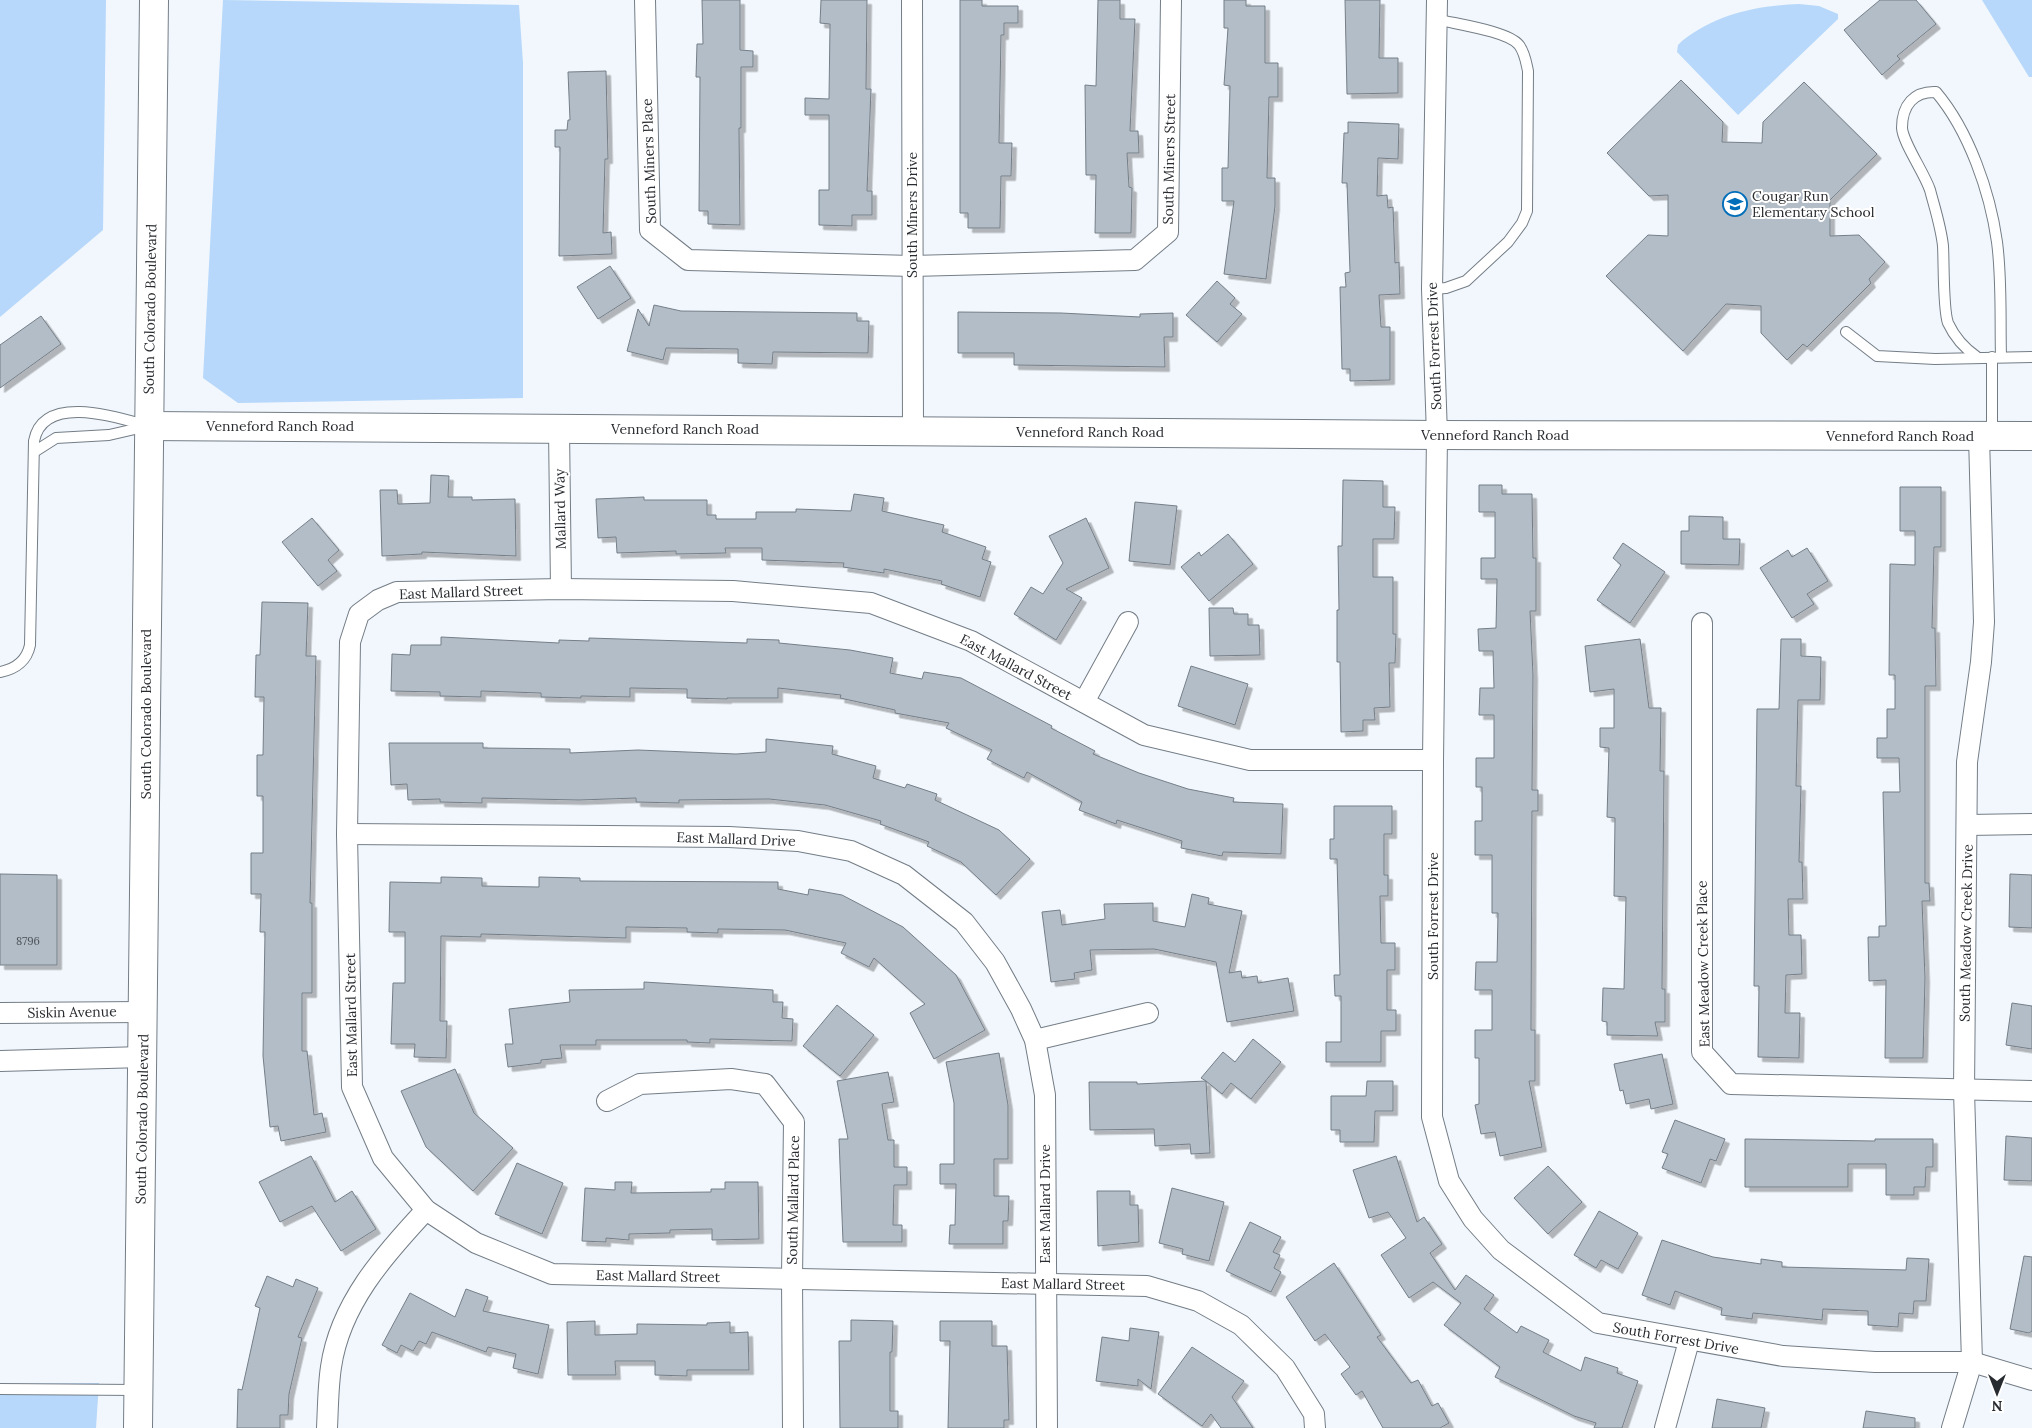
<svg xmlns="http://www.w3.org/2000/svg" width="2032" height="1428" font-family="Lora,serif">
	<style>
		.green { fill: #b7d8fa }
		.building { fill: #b3bdc7; stroke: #757e87; filter: url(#shadow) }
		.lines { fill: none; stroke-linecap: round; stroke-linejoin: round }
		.lane-casing { stroke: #747d86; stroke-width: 12 }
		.street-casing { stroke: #747d86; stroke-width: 22 }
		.secondary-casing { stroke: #747d86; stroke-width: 30 }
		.lane { stroke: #fff; stroke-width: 10 }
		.street { stroke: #fff; stroke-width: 20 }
		.secondary { stroke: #fff; stroke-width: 28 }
		.labels { text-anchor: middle; stroke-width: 4; stroke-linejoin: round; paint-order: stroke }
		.number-label { font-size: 11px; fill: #4b5055 }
		.street-label { font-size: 14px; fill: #282b2f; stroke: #fff }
		.poi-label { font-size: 14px; fill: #282b2f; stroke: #fff; text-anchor: start }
	</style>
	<defs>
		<filter id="shadow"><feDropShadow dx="4.5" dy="4.5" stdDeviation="0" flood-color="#0004"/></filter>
	</defs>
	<rect width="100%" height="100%" fill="#f1f7fd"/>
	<g class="green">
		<polygon points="0,0 106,0 103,230 0,317"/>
		<polygon points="223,0 519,5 523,63 523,398 238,403 203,378"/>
		<polygon points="1982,0 2032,0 2032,77 2029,77"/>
		<path d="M1799,4L1819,6L1838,14V19L1738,115L1677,52L1678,45L1682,41C1716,14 1756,6 1799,4Z"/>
		<polygon points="99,1383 96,1428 0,1428 0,1384"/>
	</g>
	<g class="building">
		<polygon points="702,0 740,0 740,50 753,51 753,67 741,67 741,128 739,128 740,225 708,224 708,211 699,211 700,77 696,77 697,44 703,44"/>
		<polygon points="821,0 867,0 866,89 871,89 867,191 872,191 872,215 852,215 852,226 819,225 819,190 829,190 829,115 805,115 805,98 829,99 830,24 820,23"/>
		<polygon points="960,0 982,0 982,6 1018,6 1018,23 1004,23 1004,35 1001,35 999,143 1012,143 1011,176 1001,176 1000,228 968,228 968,213 960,213"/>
		<polygon points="1098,0 1120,0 1120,19 1135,19 1130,131 1138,131 1139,153 1127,153 1129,187 1132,188 1131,233 1095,233 1096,175 1086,175 1085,85 1096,86"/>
		<polygon points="1224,0 1246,0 1246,6 1265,6 1265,63 1278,63 1278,97 1269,97 1267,178 1275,178 1275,206 1266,279 1224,274 1234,201 1222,201 1222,168 1228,168 1230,86 1224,85 1228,28 1224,28"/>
		<polygon points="1345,0 1380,0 1379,58 1398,58 1398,93 1347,94"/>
		<polygon points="1880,0 1916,0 1936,24 1897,56 1900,59 1882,75 1844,30"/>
		<polygon points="606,71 608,159 605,159 603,233 611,232 612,254 559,256 560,147 555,147 555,130 567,130 568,120 570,120 568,72"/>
		<polygon points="1681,80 1723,122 1722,142 1762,143 1763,122 1804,82 1877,154 1830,200 1830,236 1859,235 1885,262 1869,279 1871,283 1807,347 1803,344 1787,360 1761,333 1761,306 1726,304 1683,351 1606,276 1648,235 1668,236 1668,195 1649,196 1607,153"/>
		<polygon points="1348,122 1399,124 1398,159 1378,158 1377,196 1387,195 1388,208 1393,207 1395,263 1399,262 1400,294 1379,295 1381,327 1390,327 1390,380 1350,381 1350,369 1342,369 1340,287 1346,287 1345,273 1350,272 1347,183 1342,183 1344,133 1348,133"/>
		<polygon points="610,266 631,298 598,319 577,287"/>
		<polygon points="1217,281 1235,298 1230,304 1242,314 1217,342 1186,315"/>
		<polygon points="654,305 681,311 857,313 857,321 869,321 868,353 773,352 772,364 738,363 738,349 666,348 663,360 627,351 638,309 649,326"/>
		<polygon points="958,312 1061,313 1140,317 1140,314 1173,313 1173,337 1164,337 1165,367 1014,365 1014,353 958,353"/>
		<polygon points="41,316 61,344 0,388 0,345"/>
		<polygon points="431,475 449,476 448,497 472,497 472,500 515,499 516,556 422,552 422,554 382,556 380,490 397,490 398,504 430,503"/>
		<polygon points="1343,480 1383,481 1383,507 1395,507 1394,539 1373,539 1373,577 1393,577 1393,634 1396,634 1395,663 1389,663 1390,707 1374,708 1375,720 1363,720 1363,731 1341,732 1340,662 1337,662 1337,610 1339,610 1338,546 1342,546"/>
		<polygon points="1479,485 1502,485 1502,494 1532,494 1533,558 1536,558 1536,611 1530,611 1533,675 1532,790 1538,790 1538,811 1532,811 1531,1030 1535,1030 1535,1081 1529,1081 1542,1147 1500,1156 1495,1132 1481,1134 1475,1105 1479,1104 1479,1058 1475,1058 1475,1030 1492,1030 1492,990 1475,990 1476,962 1497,962 1498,913 1492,913 1492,855 1475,855 1475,821 1482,821 1482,787 1476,787 1476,758 1494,758 1494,715 1479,715 1480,688 1494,688 1493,651 1479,651 1478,629 1496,628 1497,579 1481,579 1481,558 1495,558 1495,512 1479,512"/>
		<polygon points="1900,487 1941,487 1941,547 1934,547 1932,628 1935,628 1936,686 1925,686 1925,883 1929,883 1930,901 1922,901 1925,978 1923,1058 1885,1058 1886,980 1869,981 1868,937 1879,937 1879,926 1886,926 1883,792 1900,792 1899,758 1877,758 1877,738 1887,738 1887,709 1895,709 1895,675 1889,675 1890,564 1915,565 1915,531 1900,531"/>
		<polygon points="854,494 884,498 882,511 944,525 942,532 986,547 982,559 991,562 980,597 941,584 942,581 884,569 884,573 843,567 844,563 762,560 762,548 725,548 726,553 676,554 676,551 617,553 616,537 598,538 596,499 644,497 644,500 707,500 707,515 716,515 716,519 756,519 756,512 796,512 796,509 851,511"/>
		<polygon points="1135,502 1177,506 1170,565 1129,561"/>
		<polygon points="1689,516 1723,517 1723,539 1740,539 1739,565 1681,564 1681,531 1689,531"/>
		<polygon points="312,518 339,550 328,560 337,571 318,586 282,542"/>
		<polygon points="1086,518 1109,568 1066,589 1082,598 1056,640 1014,614 1031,587 1043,594 1063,563 1049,536"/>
		<polygon points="1228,534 1253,564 1209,601 1181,567 1199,552 1201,556"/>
		<polygon points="1623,543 1665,572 1630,623 1597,600 1621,565 1613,558"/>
		<polygon points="1807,548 1828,581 1807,594 1814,604 1792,618 1760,568 1788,550 1792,557"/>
		<polygon points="262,602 308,603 306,656 316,656 310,903 312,903 312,993 302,993 302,1051 307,1051 314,1115 322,1113 326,1132 281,1141 278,1126 270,1127 263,1056 265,932 260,932 261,894 251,894 251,853 263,853 263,796 257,796 257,755 263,755 264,697 255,697 256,655 260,655"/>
		<polygon points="1209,608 1233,608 1234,614 1248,614 1248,625 1259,625 1260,655 1210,656"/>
		<polygon points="441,637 559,643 559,640 589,641 589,638 747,643 747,639 779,640 779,643 850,650 893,658 890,673 922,679 924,672 961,678 1052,726 1051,728 1095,751 1093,754 1139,773 1188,789 1234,798 1233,802 1283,804 1281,854 1223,852 1222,856 1181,848 1182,841 1117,820 1116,824 1079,810 1082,802 1027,772 1024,778 987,759 992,750 946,728 949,723 895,713 895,710 840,698 841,695 778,688 778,698 727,698 727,699 687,698 687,689 630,688 630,697 581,696 581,698 541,697 541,693 481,691 481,697 440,696 440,692 391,691 392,654 410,655 411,645 441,645"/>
		<polygon points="1640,639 1649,708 1661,708 1660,771 1664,771 1662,989 1665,989 1665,1022 1655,1022 1658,1036 1607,1035 1607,1022 1602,1021 1603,988 1624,989 1626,897 1614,896 1615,818 1607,817 1609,748 1600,747 1600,728 1614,728 1614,689 1590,692 1585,646"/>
		<polygon points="1781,639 1801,639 1801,656 1821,657 1820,700 1798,700 1796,786 1801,786 1799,862 1802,862 1803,899 1788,899 1789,935 1801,935 1802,974 1786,975 1785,1013 1800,1013 1799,1058 1758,1057 1759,986 1754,986 1757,709 1779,709"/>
		<polygon points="1191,666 1248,684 1235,725 1178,706"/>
		<polygon points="766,739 833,746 832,754 876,766 873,778 905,788 907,784 937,794 935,800 999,830 1030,859 996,895 961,862 927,846 929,842 880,824 881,821 825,805 769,799 679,800 679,803 636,802 636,798 579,800 482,798 482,803 440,802 440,799 408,800 407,784 391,785 389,743 483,743 483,748 570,749 570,753 638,750 736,754 766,752"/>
		<polygon points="1334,806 1392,806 1392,834 1384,834 1384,875 1388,875 1388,896 1380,896 1381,943 1395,943 1395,970 1387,970 1387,1010 1396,1010 1396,1031 1381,1031 1381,1062 1326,1062 1326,1042 1341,1042 1341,996 1335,996 1334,975 1340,975 1337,859 1330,859 1330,839 1334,839"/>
		<polygon points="0,874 57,875 57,965 0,965"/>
		<polygon points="2010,874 2032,875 2032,928 2009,927"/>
		<polygon points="441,877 482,878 482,886 539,887 539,877 580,878 580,881 778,882 778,889 808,895 809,889 842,895 903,927 956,975 985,1030 934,1059 910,1013 925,1004 874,958 869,967 841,953 846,943 785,930 718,929 718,933 687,932 687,928 626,927 626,938 481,934 481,937 441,936 440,1021 447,1021 446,1058 414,1057 415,1044 391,1044 393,983 405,983 405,932 389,932 390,882 441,883"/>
		<polygon points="1192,894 1209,898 1208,904 1242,911 1229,973 1241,971 1242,978 1257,976 1258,983 1288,978 1294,1011 1227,1022 1216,962 1154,949 1090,950 1092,970 1074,973 1075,979 1051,982 1042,912 1060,910 1062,925 1105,919 1104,904 1153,903 1153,921 1185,927"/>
		<polygon points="644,982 773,990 773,1002 783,1002 782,1018 793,1019 792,1041 710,1039 710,1043 687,1042 687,1040 596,1040 596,1045 560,1045 562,1058 541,1060 541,1063 508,1067 505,1044 513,1044 509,1009 570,1002 569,990 644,989"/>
		<polygon points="2012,1003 2032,1006 2032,1049 2006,1045"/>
		<polygon points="837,1005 874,1035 840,1076 803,1046"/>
		<polygon points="1253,1039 1281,1062 1251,1099 1231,1083 1222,1094 1206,1081 1210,1153 1191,1154 1190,1144 1155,1146 1154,1129 1090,1130 1089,1082 1137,1082 1137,1084 1206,1081 1201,1078 1223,1052 1235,1062"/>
		<polygon points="999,1053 1008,1105 1008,1159 994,1159 994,1196 1009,1196 1008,1221 1003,1221 1003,1244 949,1244 950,1225 955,1225 956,1184 940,1184 940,1164 954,1164 954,1103 946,1062"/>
		<polygon points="1662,1054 1673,1104 1651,1109 1649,1099 1626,1104 1623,1090 1620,1091 1614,1064"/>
		<polygon points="455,1069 474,1113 513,1148 473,1191 426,1147 401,1091"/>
		<polygon points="888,1072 894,1102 882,1104 888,1140 894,1140 894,1167 907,1167 907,1185 894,1185 893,1225 902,1225 902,1242 843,1242 839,1139 848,1139 837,1081"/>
		<polygon points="1367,1081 1393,1081 1393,1111 1375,1111 1374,1142 1340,1142 1340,1130 1331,1130 1331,1096 1366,1096"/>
		<polygon points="1675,1120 1725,1139 1716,1161 1710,1159 1701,1183 1662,1168 1668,1154 1662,1152"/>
		<polygon points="2006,1136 2032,1138 2032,1181 2004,1180"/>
		<polygon points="1745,1139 1875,1141 1875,1139 1933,1139 1933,1167 1926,1167 1925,1187 1914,1187 1914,1195 1886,1195 1886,1164 1848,1164 1848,1187 1745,1187"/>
		<polygon points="311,1156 335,1202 352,1191 376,1229 341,1251 312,1206 280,1222 259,1182"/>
		<polygon points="1396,1156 1417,1222 1424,1217 1442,1244 1430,1253 1455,1290 1466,1275 1494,1295 1484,1309 1517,1333 1521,1326 1549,1340 1543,1352 1581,1371 1585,1357 1618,1368 1617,1373 1638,1381 1622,1428 1594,1428 1596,1423 1574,1416 1495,1377 1500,1367 1444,1325 1461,1303 1433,1282 1409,1298 1381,1255 1406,1238 1388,1212 1369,1218 1353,1170"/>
		<polygon points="517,1163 563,1183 542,1234 495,1214"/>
		<polygon points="1548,1166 1582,1202 1548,1234 1514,1198"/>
		<polygon points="615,1182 632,1182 631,1193 711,1192 711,1189 725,1189 725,1182 758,1182 759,1239 712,1240 712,1229 670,1230 670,1233 629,1234 629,1240 606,1238 606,1242 582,1241 585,1188 615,1190"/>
		<polygon points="1172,1188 1224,1202 1209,1261 1182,1254 1183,1249 1159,1243"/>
		<polygon points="1097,1191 1130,1191 1130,1205 1138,1205 1139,1242 1098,1246"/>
		<polygon points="1599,1211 1638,1233 1618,1269 1601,1260 1596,1268 1574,1255"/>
		<polygon points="1250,1222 1281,1237 1273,1252 1280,1255 1274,1268 1281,1272 1271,1292 1226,1271"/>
		<polygon points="1662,1240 1713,1257 1761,1264 1761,1259 1782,1262 1782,1267 1906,1270 1907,1258 1929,1259 1926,1301 1914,1301 1913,1314 1899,1313 1898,1327 1868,1325 1868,1311 1823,1309 1822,1320 1753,1313 1752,1319 1721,1315 1722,1308 1675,1291 1670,1305 1642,1295"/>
		<polygon points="2024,1256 2032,1257 2032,1331 2029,1333 2010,1329"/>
		<polygon points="1334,1263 1381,1335 1377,1337 1411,1383 1418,1380 1432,1406 1438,1403 1449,1423 1440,1428 1383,1428 1362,1391 1356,1395 1341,1374 1350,1367 1325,1334 1315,1341 1286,1297"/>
		<polygon points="267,1276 293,1287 296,1279 318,1288 298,1337 302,1338 289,1394 288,1415 280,1415 280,1428 237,1428 238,1389 242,1390 260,1308 255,1306"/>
		<polygon points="466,1289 488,1297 483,1311 549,1325 538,1374 513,1368 516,1354 488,1347 486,1352 432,1332 426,1344 419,1341 413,1351 401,1345 397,1353 382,1345 410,1293 455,1317"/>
		<polygon points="851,1320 893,1321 892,1352 890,1352 890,1411 898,1411 898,1428 840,1428 839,1341 851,1341"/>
		<polygon points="595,1321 595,1335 637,1334 637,1324 707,1325 707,1323 730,1322 730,1333 748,1332 749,1370 687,1370 687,1376 655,1375 655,1361 615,1361 616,1375 568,1375 567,1322"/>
		<polygon points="940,1321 992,1321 992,1346 1007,1346 1009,1420 1004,1420 1004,1428 948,1428 950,1341 940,1341"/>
		<polygon points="1130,1328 1159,1332 1151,1389 1138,1379 1138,1386 1096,1381 1102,1337 1129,1341"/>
		<polygon points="1192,1347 1244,1381 1232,1397 1253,1428 1221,1428 1211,1414 1202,1426 1158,1394"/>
		<polygon points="1717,1399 1765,1408 1761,1428 1712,1428"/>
		<polygon points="1866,1411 1915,1418 1915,1428 1863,1428"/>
	</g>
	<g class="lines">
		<defs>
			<g id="lane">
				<path d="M1432,289L1446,288L1466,281L1508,242L1522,223L1527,211L1528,71C1526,62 1525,53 1519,45C1508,31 1455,24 1436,19"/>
				<polyline points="1846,332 1877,356 1935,359 2032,357"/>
				<path d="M1977,357C1964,348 1955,338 1948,323C1943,310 1944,264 1943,246C1941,227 1935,209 1930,190C1924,172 1903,143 1902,128C1902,105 1914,91 1936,92C1969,131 1990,192 1997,242C2002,280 2000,319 2001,357"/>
				<polyline points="1992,357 1992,436"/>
				<polyline points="34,452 56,438 109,435 148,426"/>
				<path d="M0,672C16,669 27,660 30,645L34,441C43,393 117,417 148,426"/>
				<polyline points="0,1389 137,1390"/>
			</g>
			<g id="street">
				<polyline points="645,0 650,230 688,260 912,266 1135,260 1168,232 1171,0"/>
				<polyline points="912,0 913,431"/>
				<polyline points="1437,0 1432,289 1437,435 1433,760 1432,1117 1449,1181 1473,1219 1501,1250 1598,1323 1783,1356 1875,1362 1972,1362 2032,1380"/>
				<polyline points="559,429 561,589"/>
				<polyline points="1702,623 1702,1052 1731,1084 2032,1091"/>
				<polyline points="1084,702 1128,622"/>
				<polyline points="1967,825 2032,824"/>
				<polyline points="347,834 729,837 798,841 851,851 904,875 964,922 995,962 1021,1009 1035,1040 1045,1095 1047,1428"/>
				<polyline points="0,1013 144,1012"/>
				<polyline points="1035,1040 1148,1013"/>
				<polyline points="0,1061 143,1057"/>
				<polyline points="607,1101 640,1084 731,1079 765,1084 794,1122 792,1278 793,1428"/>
				<path d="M327,1428C328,1408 328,1387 331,1367C340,1304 384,1255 426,1210"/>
				<polyline points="1315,1428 1314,1414 1285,1368 1241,1325 1198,1301 1147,1286 552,1274 476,1243 426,1210 383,1158 352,1087 347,834 350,642 359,614 378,600 397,592 561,589 733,591 871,603 971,641 1144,735 1250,760 1433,760"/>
				<polyline points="1665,1428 1689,1341"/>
				<polyline points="1952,1428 1972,1362 1964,1091 1967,762 1981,662 1984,622 1979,436"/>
			</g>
			<g id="secondary">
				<polyline points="148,426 1437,435 2032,436"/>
				<polyline points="138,1428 154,0"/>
			</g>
		</defs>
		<use href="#lane" class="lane-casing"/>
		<use href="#street" class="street-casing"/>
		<use href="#secondary" class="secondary-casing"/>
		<use href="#lane" class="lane"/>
		<use href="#street" class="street"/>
		<use href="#secondary" class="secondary"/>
	</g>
	<defs>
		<symbol id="school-ring" viewBox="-11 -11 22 22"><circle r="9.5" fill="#fff" stroke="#006eb9" stroke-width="1.5"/><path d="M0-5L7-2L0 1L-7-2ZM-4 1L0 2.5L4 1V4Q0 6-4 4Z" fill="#006eb9"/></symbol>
	</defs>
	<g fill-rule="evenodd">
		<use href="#school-ring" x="1721" y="190" width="28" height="28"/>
	</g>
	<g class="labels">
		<g class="number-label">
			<text x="28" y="945">8796</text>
		</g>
		<g class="street-label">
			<text transform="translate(1169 159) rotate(-89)" y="5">South Miners Street</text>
			<text transform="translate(649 161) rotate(-92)" y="5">South Miners Place</text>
			<text transform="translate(912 215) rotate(-90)" y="5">South Miners Drive</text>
			<text transform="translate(150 309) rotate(-89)" y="5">South Colorado Boulevard</text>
			<text transform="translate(1434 346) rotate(-92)" y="5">South Forrest Drive</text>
			<text x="280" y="431">Venneford Ranch Road</text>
			<text x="685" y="434">Venneford Ranch Road</text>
			<text x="1090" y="437">Venneford Ranch Road</text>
			<text x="1495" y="440">Venneford Ranch Road</text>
			<text x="1900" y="441">Venneford Ranch Road</text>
			<text transform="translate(560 509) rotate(-91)" y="5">Mallard Way</text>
			<text transform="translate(461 592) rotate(-2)" y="5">East Mallard Street</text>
			<text transform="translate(1016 667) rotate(28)" y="5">East Mallard Street</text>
			<text transform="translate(146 714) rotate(-90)" y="5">South Colorado Boulevard</text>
			<text transform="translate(736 839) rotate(2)" y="5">East Mallard Drive</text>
			<text transform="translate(1433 916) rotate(-90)" y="5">South Forrest Drive</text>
			<text transform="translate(1966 933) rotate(-89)" y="5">South Meadow Creek Drive</text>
			<text transform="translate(1703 964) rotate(-91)" y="5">East Meadow Creek Place</text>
			<text transform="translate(72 1012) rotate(-1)" y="5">Siskin Avenue</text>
			<text transform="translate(351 1015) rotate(-91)" y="5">East Mallard Street</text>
			<text transform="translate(142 1119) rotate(-89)" y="5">South Colorado Boulevard</text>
			<text transform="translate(793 1200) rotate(-89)" y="5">South Mallard Place</text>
			<text transform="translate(1045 1204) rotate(-90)" y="5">East Mallard Drive</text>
			<text transform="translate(658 1276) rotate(1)" y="5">East Mallard Street</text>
			<text transform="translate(1063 1284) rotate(1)" y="5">East Mallard Street</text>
			<text transform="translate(1676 1338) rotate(10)" y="5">South Forrest Drive</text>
		</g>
		<g class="poi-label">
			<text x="1752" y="201">Cougar Run<tspan x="1752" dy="16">Elementary School</tspan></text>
		</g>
	</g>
	<g transform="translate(1997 1393) rotate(180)" stroke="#ffffff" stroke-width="4" paint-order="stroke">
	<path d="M0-4L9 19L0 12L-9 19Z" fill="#282b2f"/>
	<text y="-8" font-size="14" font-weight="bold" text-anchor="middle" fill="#282b2f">N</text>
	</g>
</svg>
